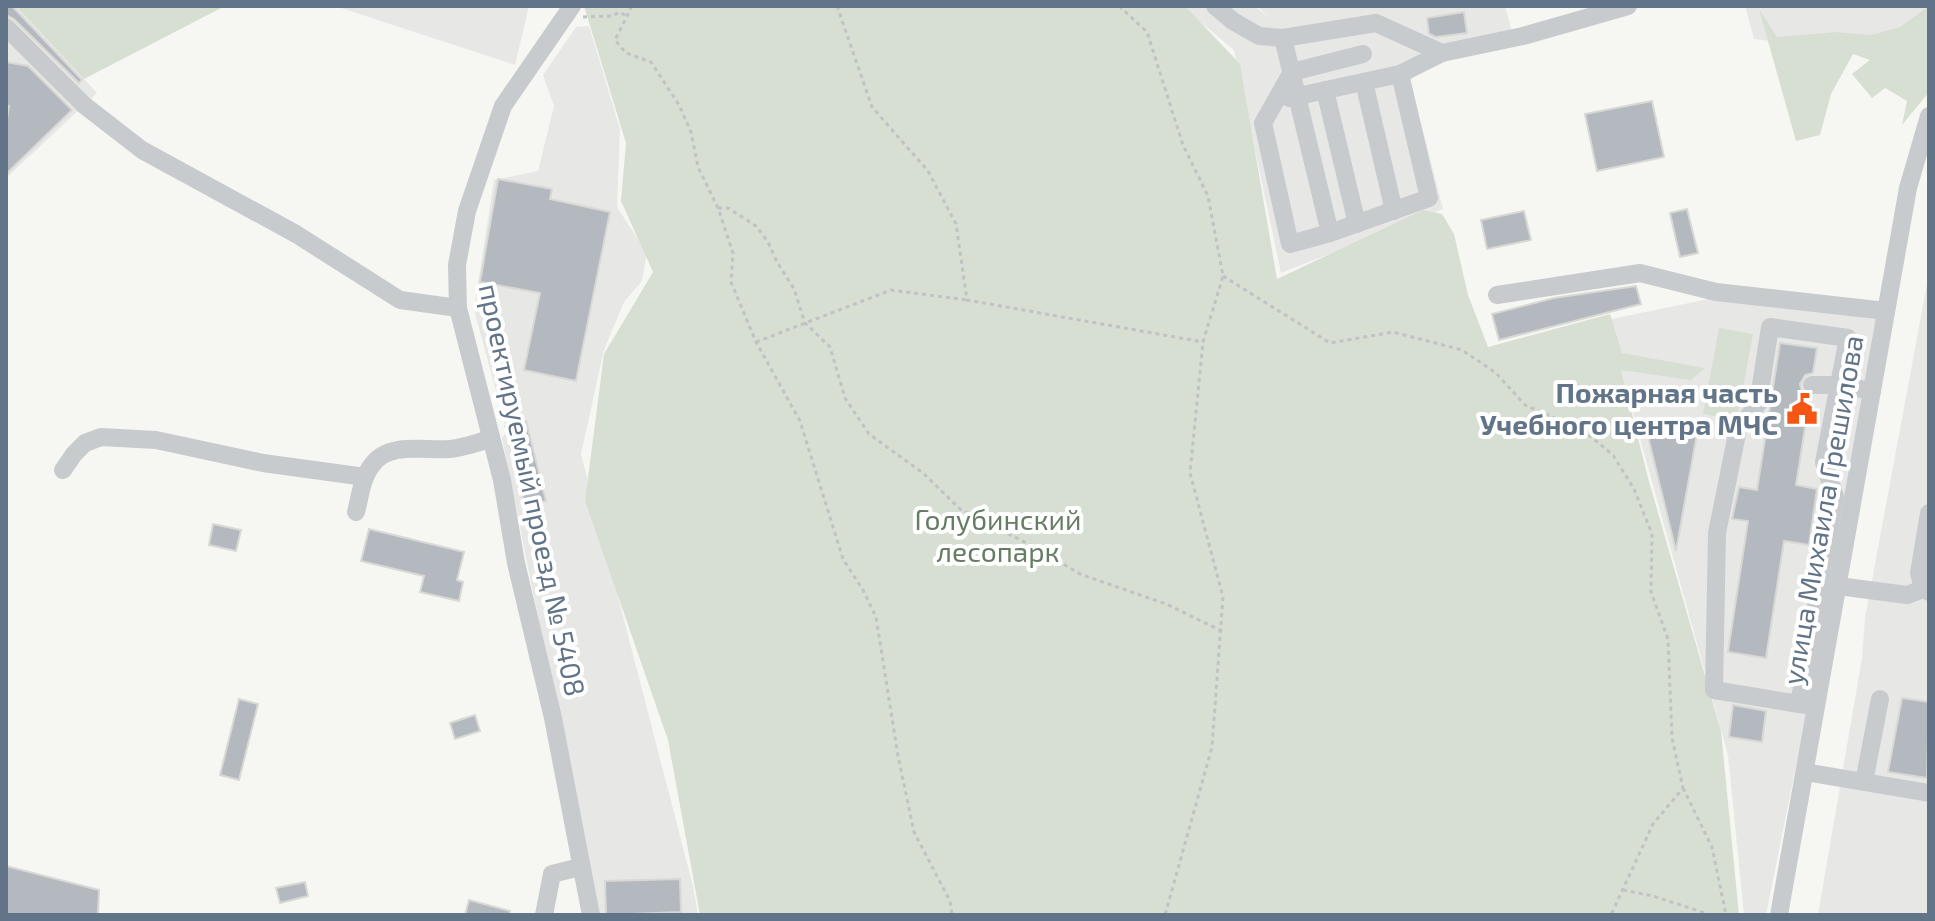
<svg xmlns="http://www.w3.org/2000/svg" width="1935" height="921" font-family="'Exo 2',sans-serif">
	<style>
		.built { fill: #e7e8e6 }
		.green { fill: #d7dfd3 }
		.building { fill: #b3b9bf; stroke: #d8d8d5; stroke-width: 2 }
		.lines { fill: none; stroke-linecap: round; stroke-linejoin: round }
		.path { stroke: #c0c2c4; stroke-width: 3; stroke-dasharray: 4 4; stroke-linecap: butt }
		.minor { stroke: #c8cbce; stroke-width: 18 }
		.labels { text-anchor: middle; stroke-width: 8; stroke-linejoin: round; paint-order: stroke }
		.poi-label { font-size: 28px; font-weight: bold; fill: #627487; stroke: #fff; text-anchor: end }
		.street-label { font-size: 28px; fill: #627487; stroke: #fff }
		.park-label { font-size: 28px; fill: #657d62; stroke: #fff }
	</style>
	<rect width="100%" height="100%" fill="#f6f7f2"/>
	<g class="built">
		<polygon points="6,6 16,6 97,93 6,178"/>
		<polygon points="335,6 529,6 515,65"/>
		<polygon points="1181,6 1254,6 1270,18 1257,6 1505,6 1512,32 1429,65 1410,80 1443,209 1281,273 1234,50"/>
		<polygon points="1745,6 1929,6 1929,60 1754,39"/>
		<polygon points="589,26 620,129 617,207 647,253 642,281 624,302 604,350 581,454 693,886 698,915 598,915 502,438 507,431 474,310 494,180 538,171 554,106 543,75 576,27"/>
		<polygon points="1929,273 1929,915 1818,915 1862,658 1865,618"/>
		<polygon points="1723,296 1877,313 1808,706 1766,915 1744,915 1728,755 1607,320"/>
	</g>
	<g class="green">
		<polygon points="16,6 225,6 84,79"/>
		<polygon points="584,6 1185,6 1240,64 1277,279 1423,210 1442,214 1454,234 1468,295 1488,347 1610,314 1622,353 1705,368 1691,380 1621,370 1648,478 1721,731 1739,915 700,915 668,740 585,501 604,354 653,272 621,201 626,143"/>
		<polygon points="1929,6 1929,92 1902,125 1907,101 1885,88 1872,98 1852,74 1870,60 1853,54 1831,94 1820,135 1796,141 1759,9 1777,37 1836,32 1871,35 1900,27"/>
		<polygon points="1719,328 1753,334 1737,420 1703,414"/>
	</g>
	<g class="building">
		<polygon points="6,6 12,6 82,80 79,83 14,19 6,15"/>
		<polygon points="1464,12 1467,33 1436,37 1429,34 1427,18"/>
		<polygon points="6,62 28,66 72,110 6,174 6,125 9,106 6,105"/>
		<polygon points="1652,101 1664,157 1597,171 1585,114"/>
		<polygon points="498,179 552,189 550,199 610,212 576,381 524,370 540,293 480,282"/>
		<polygon points="1687,209 1698,253 1680,257 1670,213"/>
		<polygon points="1524,211 1531,240 1487,249 1481,220"/>
		<polygon points="1636,286 1641,304 1499,340 1492,314 1554,298"/>
		<polygon points="1780,343 1817,348 1813,373 1805,375 1800,384 1802,392 1810,396 1796,485 1817,489 1809,545 1784,541 1766,658 1728,652 1748,521 1732,519 1739,487 1757,490"/>
		<polygon points="1644,420 1698,428 1676,551"/>
		<polygon points="526,421 546,501 525,506 505,426"/>
		<polygon points="213,524 241,530 236,551 209,545"/>
		<polygon points="369,529 464,552 457,580 463,582 459,601 420,592 424,576 361,561"/>
		<polygon points="1902,698 1929,702 1927,778 1888,772"/>
		<polygon points="239,699 258,704 239,780 220,775"/>
		<polygon points="1733,705 1766,711 1762,742 1729,737"/>
		<polygon points="475,715 480,731 455,739 450,723"/>
		<polygon points="6,866 99,890 98,915 6,915"/>
		<polygon points="680,879 681,912 606,915 605,881"/>
		<polygon points="305,882 308,896 280,903 276,888"/>
		<polygon points="469,900 510,911 509,915 465,915"/>
	</g>
	<g class="lines">
		<g class="path">
			<polyline points="632,6 615,40 626,53 651,62 679,105 691,132 698,167 718,208 733,253 731,282 756,342 800,421 843,559 863,590 876,617 898,756 914,832 950,901 952,915"/>
			<polyline points="837,6 872,107 928,171 956,224 967,300 1203,342"/>
			<polyline points="1119,6 1147,32 1183,145 1208,196 1223,276 1203,342 1190,473 1223,597 1212,747 1165,915"/>
			<polyline points="583,17 613,16 619,12 627,16"/>
			<polyline points="718,208 728,208 756,226 768,242 777,262 794,289 805,323 830,347 845,398 869,434 923,473 960,509 1040,550 1080,574 1166,604 1222,631"/>
			<polyline points="1223,276 1330,343 1393,332 1462,350 1496,373 1525,405 1584,431 1613,455 1634,489 1652,534 1651,592 1668,639 1672,738 1683,788 1653,824 1611,915"/>
			<polyline points="756,342 891,290 967,300"/>
			<polyline points="1683,788 1712,847 1726,915"/>
			<polyline points="1623,890 1653,896 1711,915"/>
		</g>
		<g class="minor">
			<polyline points="572,6 503,106 467,211 457,265 458,308 502,480 516,563 553,718 591,915"/>
			<polyline points="1215,6 1233,21 1259,36 1283,38 1376,23 1442,53 1523,36 1628,6"/>
			<polyline points="6,27 84,105 142,150 296,234 400,300 458,308"/>
			<polyline points="1283,38 1330,233"/>
			<polyline points="1363,54 1292,72 1263,123 1290,244 1330,233 1429,198 1400,74"/>
			<polyline points="1364,82 1394,211"/>
			<polyline points="1325,90 1357,224"/>
			<polyline points="1289,98 1400,74 1442,53"/>
			<polyline points="1497,295 1640,273 1716,292 1886,311"/>
			<polyline points="1812,385 1838,385 1872,391"/>
			<polyline points="63,470 74,454 85,443 101,437 156,440 263,463 365,477"/>
			<path d="M356,512C360,497 362,477 372,465C389,441 425,451 449,449C463,448 478,442 491,439"/>
			<polyline points="1929,513 1919,573 1923,589 1929,592"/>
			<polyline points="1838,586 1907,595 1923,589"/>
			<polyline points="1799,704 1835,497 1824,462 1848,338 1770,327 1758,404 1738,429 1717,533 1714,690 1799,704 1816,706"/>
			<polyline points="1805,772 1929,793"/>
			<polyline points="1864,782 1880,699"/>
			<polyline points="544,915 552,874 580,867"/>
			<polyline points="1779,915 1908,188 1929,116"/>
		</g>
	</g>
	<defs>
		<symbol id="civic-bare" viewBox="-9 -9 18 18"><path d="M-.6-6.5H3V-4.5H.6V-3L4-1V1h2V6H-6V1h2V-1L-.6-3ZM-1.2 2.5V6h2.4V2.5Z" fill="#f65613" stroke="#fff" stroke-width="2.5" paint-order="stroke"/></symbol>
	</defs>
	<g fill-rule="evenodd">
		<use href="#civic-bare" x="1780" y="387" width="44" height="44"/>
	</g>
	<g class="labels">
		<g class="poi-label">
			<text x="1778" y="403">Пожарная часть<tspan x="1778" dy="32">Учебного центра МЧС</tspan></text>
		</g>
		<g class="street-label">
			<text transform="translate(532 490) rotate(78)" y="10">проектируемый проезд № 5408</text>
			<text transform="translate(1823 510) rotate(-80)" y="10">улица Михаила Грешилова</text>
		</g>
		<g class="park-label">
			<text x="998" y="530">Голубинский<tspan x="998" dy="32">лесопарк</tspan></text>
		</g>
	</g>
	<rect width="1935" height="921" fill="none" stroke="#627487" stroke-width="16"/>
</svg>
